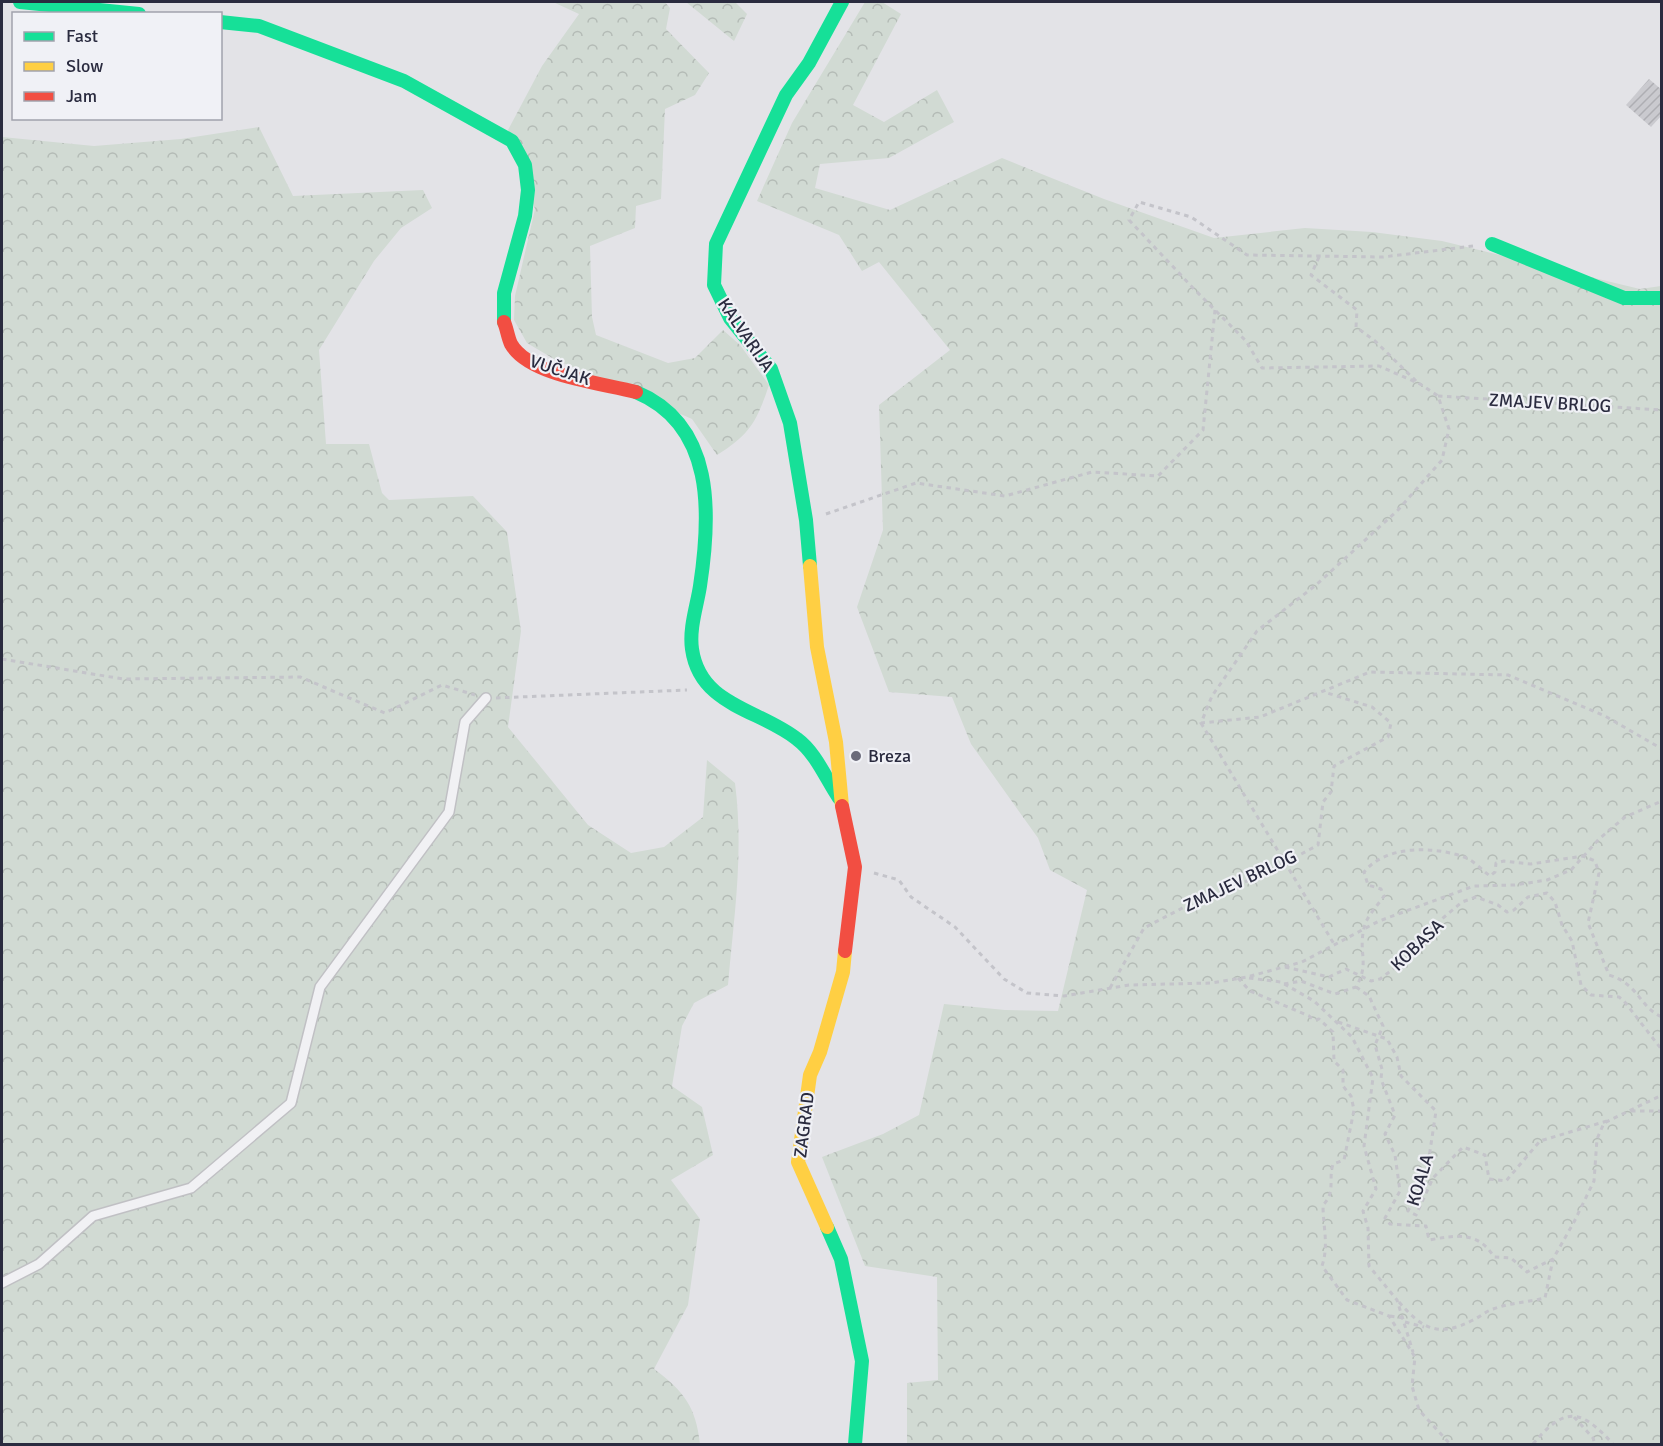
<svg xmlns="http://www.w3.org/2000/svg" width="1663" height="1446" font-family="Signika,sans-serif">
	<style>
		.forest { fill: url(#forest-crowns) }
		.building { fill: url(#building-hatch) }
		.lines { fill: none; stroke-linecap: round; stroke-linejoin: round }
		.lane-casing { stroke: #c0c0c4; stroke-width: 12 }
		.path { stroke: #c4c4ca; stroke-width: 3; stroke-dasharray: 4.5 4.5; stroke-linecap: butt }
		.lane { stroke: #f1f1f4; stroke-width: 9 }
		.fast { stroke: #16e098; stroke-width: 14 }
		.slow { stroke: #ffcf43; stroke-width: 14 }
		.jam { stroke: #f24e42; stroke-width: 14 }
		.poi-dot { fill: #6b6b7a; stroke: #f0f1f6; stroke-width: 2 }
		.labels { text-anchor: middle; stroke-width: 4.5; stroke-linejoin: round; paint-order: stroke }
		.street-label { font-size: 18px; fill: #2a2b3f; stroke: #f0f1f6 }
		.poi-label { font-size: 18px; fill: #2a2b3f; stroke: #f0f1f6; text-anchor: start }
	</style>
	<defs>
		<pattern id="forest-crowns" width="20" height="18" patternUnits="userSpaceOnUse" patternTransform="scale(1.5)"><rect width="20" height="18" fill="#d1dad3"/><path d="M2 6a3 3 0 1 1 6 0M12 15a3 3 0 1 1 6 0" fill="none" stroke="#b4bbb6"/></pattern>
		<pattern id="building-hatch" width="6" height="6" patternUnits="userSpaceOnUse" patternTransform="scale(1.5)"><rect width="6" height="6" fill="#cacacf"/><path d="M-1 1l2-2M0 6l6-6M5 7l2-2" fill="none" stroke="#aeaeb3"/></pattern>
	</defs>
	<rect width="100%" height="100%" fill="#e3e3e7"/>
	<g class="forest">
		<path d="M553,2H665L670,8L666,29L709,73L695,95L665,109L661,199L636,206L635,228L590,246L592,317L596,335L668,363L695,358L723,330L740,345L769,385C757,421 750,435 717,455L692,419L554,359L527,343L514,320L515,296L535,209L508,130L542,66L579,14Z"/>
		<polygon points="686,2 735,2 747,14 734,41"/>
		<polygon points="865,2 882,2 901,14 853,105 884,122 937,90 954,122 889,158 820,164 815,188 890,210 1002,158 1104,199 1214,238 1305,228 1372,232 1442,241 1640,289 1661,286 1661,1444 907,1444 907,1383 938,1380 937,1277 865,1266 822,1157 883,1134 919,1115 944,1004 1005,1010 1058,1011 1087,890 1050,870 1038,838 971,744 952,697 889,692 857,607 883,530 879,405 950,350 879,262 862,271 839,235 757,201 792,123"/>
		<path d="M259,127L293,196L423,190L432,208L401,228L374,261L319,350L326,444H369L382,493L389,500L473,496L507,532L521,631L508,727L588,825L631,853L664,847L703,817L707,760L735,783C744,854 734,915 728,985L694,1003L682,1026L672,1086L702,1107L713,1155L671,1180L700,1219L688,1305L654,1369C684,1391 696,1407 700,1444H2V137L94,146L181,139Z"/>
	</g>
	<polygon class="building" points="1649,79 1662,90 1662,115 1651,127 1626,105"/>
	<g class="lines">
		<defs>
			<polyline id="lane" points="2,1283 39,1264 93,1216 191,1188 291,1103 320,987 449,812 465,722 486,698"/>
		</defs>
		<use href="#lane" class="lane-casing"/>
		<g class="path">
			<polyline points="1473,246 1383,257 1247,255 1191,217 1139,202 1129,220 1194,289 1246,341 1262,368 1379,366 1420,384 1438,396 1449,429 1442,460 1398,510 1316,585 1257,631 1212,696 1201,723 1260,717 1370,672 1508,675 1605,716 1662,749"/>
			<polyline points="1319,257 1311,275 1357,310 1356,327 1375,341 1416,381"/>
			<polyline points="1438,396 1662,410"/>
			<polyline points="826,514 916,483 1005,496 1092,472 1158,476 1203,430 1215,310"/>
			<polyline points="2,659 123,679 300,677 385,713 442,685 475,695"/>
			<polyline points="496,698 687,690"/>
			<polyline points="1201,723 1334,944"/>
			<polyline points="874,873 899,880 911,897 955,927 1004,979 1027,993 1064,996 1129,985 1211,983 1247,977 1302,962 1379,921 1474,886 1515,885 1547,880 1571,870 1599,839 1625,817 1662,801"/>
			<polyline points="1285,967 1329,977 1346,969 1371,981 1380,979 1405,960 1418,939 1462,902 1476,897 1498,905 1507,912 1514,910 1528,897 1547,893 1555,902 1562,925 1572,941 1581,985 1591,995 1619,997 1624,1001 1662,1050"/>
			<path d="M1238,978L1250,991L1309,1016L1314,1020L1319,1019L1333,1032L1334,1061L1343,1070V1086L1351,1096L1354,1110L1344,1160L1333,1164C1328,1180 1336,1192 1323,1205C1323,1227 1329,1245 1322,1266L1347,1300L1389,1316L1415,1357L1412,1386L1419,1410L1450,1444"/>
			<polyline points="1249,978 1281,982 1314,1001 1352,1037 1373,1078 1364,1146 1376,1189 1363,1211 1368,1228 1369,1266 1397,1300 1413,1352"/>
			<path d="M1284,984L1301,981L1335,994L1356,987C1370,963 1358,954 1364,928C1366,917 1378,905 1384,896L1381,889L1368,885L1364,872C1386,845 1433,846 1464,857C1473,860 1482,870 1490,876L1495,872L1496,863L1504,861L1531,864L1583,856L1595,861L1599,873L1588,923L1609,975C1639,984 1639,1007 1662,1017"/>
			<path d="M1356,987L1369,996L1383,1026L1375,1045L1382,1069L1381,1079L1395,1115L1385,1134L1395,1155L1400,1191L1385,1218L1390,1224L1426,1226L1429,1240C1457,1235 1478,1231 1494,1257L1511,1258L1527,1272L1553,1259L1574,1222L1594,1181L1597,1139L1604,1123L1662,1095"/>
			<polyline points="1110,988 1144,928 1192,903 1262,875 1318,845 1323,802 1331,792 1334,766 1388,737 1391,723 1372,707 1324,692"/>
			<polyline points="1338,1022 1387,1039 1397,1057 1401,1076 1436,1111 1427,1171 1408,1211 1416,1215 1433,1178 1463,1147 1485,1155 1489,1179 1506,1181 1540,1141 1607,1121"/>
			<polyline points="1631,1111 1662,1111"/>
			<path d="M1399,1302C1422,1329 1439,1338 1473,1320C1480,1317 1486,1311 1493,1309C1509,1303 1528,1302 1545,1298L1553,1259"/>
			<polyline points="1390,1316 1403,1318"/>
			<polyline points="1405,1322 1424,1327"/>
			<polyline points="1574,1417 1593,1438 1595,1444"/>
			<path d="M1533,1444C1565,1406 1580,1408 1613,1444"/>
		</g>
		<use href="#lane" class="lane"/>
		<g class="fast">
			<polyline points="20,2 139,14"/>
			<polyline points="220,22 259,26 404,81 512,141 525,165 528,190 525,216 504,293 504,322"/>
			<polyline points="1492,244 1624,298 1662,298"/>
			<path d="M636,392C715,425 711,514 700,586C697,606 689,628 692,649C700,706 759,709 797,739C816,753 826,779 839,798"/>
			<polyline points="810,566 806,520 790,423 771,369 730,318 714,285 716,244 786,95 809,63 842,2"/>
			<polyline points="827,1227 841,1259 862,1361 855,1444"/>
		</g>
		<g class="slow">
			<polyline points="810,566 817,647 836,742 842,806"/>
			<polyline points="827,1227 798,1162 810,1075 820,1052 843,972 845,951"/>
		</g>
		<g class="jam">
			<path d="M504,322C507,329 508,338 511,344C529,376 603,383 636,392"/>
			<polyline points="842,806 855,867 845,951"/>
		</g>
	</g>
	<circle class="poi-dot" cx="856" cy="756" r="6"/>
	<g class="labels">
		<g class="street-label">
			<text transform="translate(746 335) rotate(56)" y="6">KALVARIJA</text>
			<text transform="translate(560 370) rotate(18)" y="6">VUČJAK</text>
			<text transform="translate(1550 403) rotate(3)" y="6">ZMAJEV BRLOG</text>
			<text transform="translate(1240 881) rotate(-25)" y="6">ZMAJEV BRLOG</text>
			<text transform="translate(1417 945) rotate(-44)" y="6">KOBASA</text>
			<text transform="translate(804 1125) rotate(-83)" y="6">ZAGRAD</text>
			<text transform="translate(1420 1180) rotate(-73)" y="6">KOALA</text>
		</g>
		<g class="poi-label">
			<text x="868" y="762">Breza</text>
		</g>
	</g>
	<rect width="1663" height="1446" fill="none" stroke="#2a2b3f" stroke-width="6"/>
	<rect x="12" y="12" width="210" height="108" fill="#f0f1f6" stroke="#a1a2ad" stroke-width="1.5"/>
	<rect x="24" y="32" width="30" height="9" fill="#16e098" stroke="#a1a2ad" stroke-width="1.5"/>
	<text x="66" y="42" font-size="18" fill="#2a2b3f">Fast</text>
	<rect x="24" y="62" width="30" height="9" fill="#ffcf43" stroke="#a1a2ad" stroke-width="1.5"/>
	<text x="66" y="72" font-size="18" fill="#2a2b3f">Slow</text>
	<rect x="24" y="92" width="30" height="9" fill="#f24e42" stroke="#a1a2ad" stroke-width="1.5"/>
	<text x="66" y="102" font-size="18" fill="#2a2b3f">Jam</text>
</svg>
